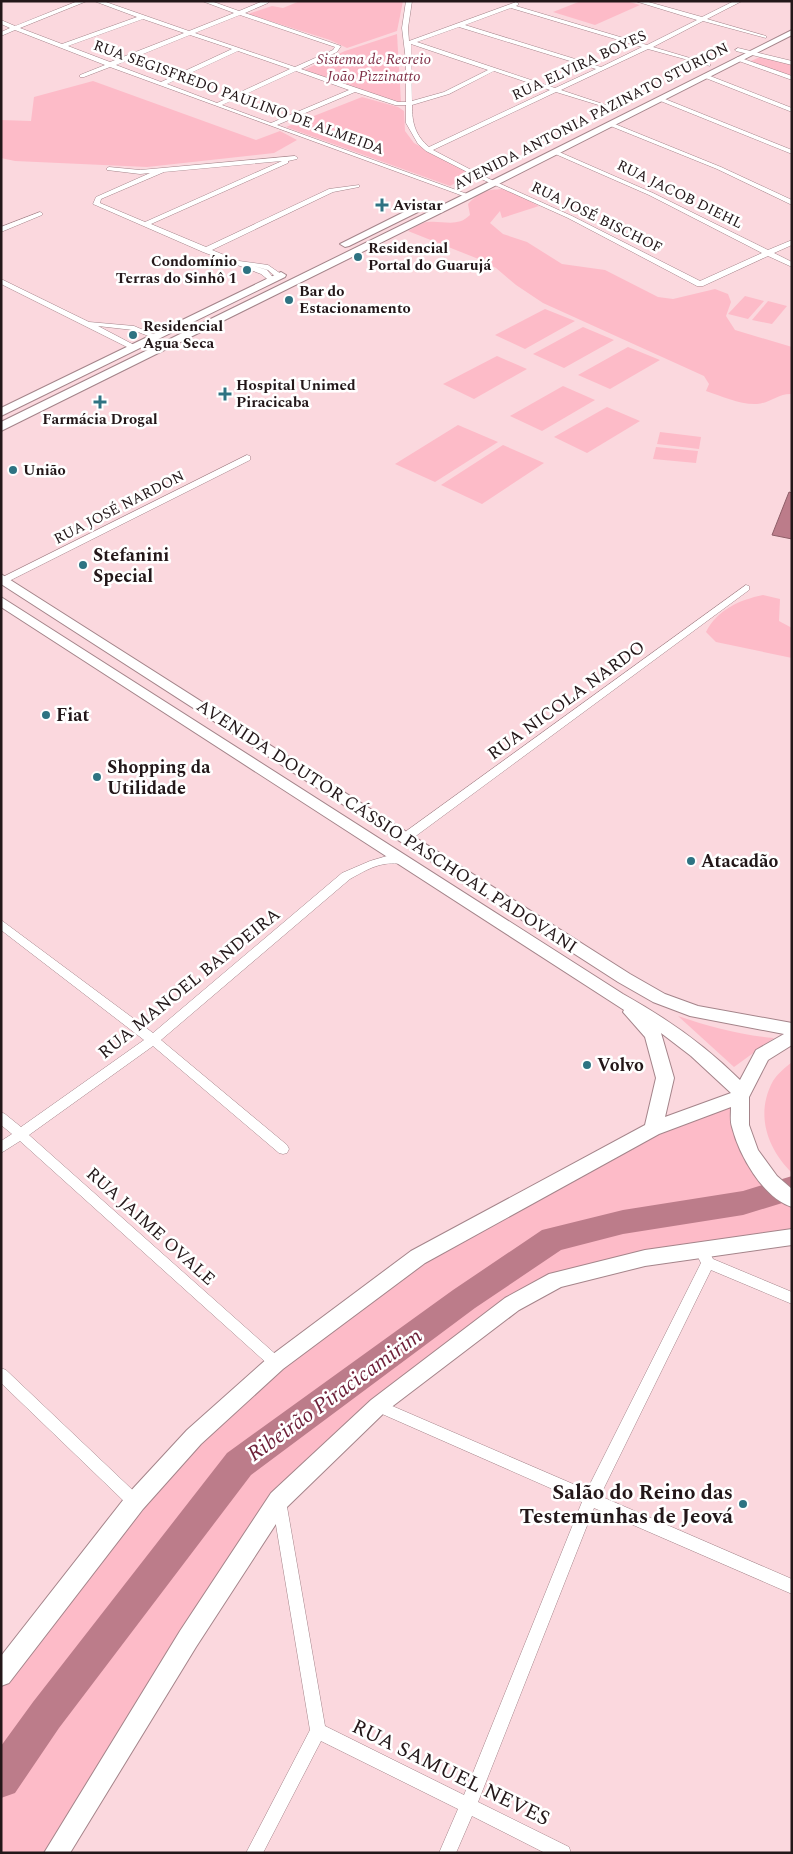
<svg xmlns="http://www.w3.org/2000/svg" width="793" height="1854" font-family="Spectral,serif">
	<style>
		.green { fill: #fdbbc8 }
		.water { fill: #bc7c8a; stroke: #8e5e68 }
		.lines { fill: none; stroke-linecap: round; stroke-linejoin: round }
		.river { fill: #bc7c8a; fill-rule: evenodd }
		.minor-casing { stroke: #a4848a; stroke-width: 1 }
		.secondary-casing { stroke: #a4848a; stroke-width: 2 }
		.minor { fill: #fff; fill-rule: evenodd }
		.secondary { fill: #fff; fill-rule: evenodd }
		.poi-dot { fill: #2e7382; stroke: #fff; stroke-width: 2 }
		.labels { text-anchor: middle; stroke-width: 5; stroke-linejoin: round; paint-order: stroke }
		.far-park-label { font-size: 15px; font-style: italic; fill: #813148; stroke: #fff }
		.far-street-label { font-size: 15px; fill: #231719; stroke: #fff }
		.far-poi-label { font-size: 15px; font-weight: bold; fill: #231719; stroke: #fff; text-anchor: start }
		.poi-label { font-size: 18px; font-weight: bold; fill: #231719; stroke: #fff; text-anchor: start }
		.street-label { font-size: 18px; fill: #231719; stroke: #fff }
		.near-poi-label { font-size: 21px; font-weight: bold; fill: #231719; stroke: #fff; text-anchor: end }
		.near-street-label { font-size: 21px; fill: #231719; stroke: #fff }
		.near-water-label { font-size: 22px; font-style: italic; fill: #6d1f38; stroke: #fff }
	</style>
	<rect width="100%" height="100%" fill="#fbd8de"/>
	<g class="green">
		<polygon points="300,1 403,1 397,31 347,48 330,40 248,14 272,6 283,8"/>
		<polygon points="581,1 626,1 640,5 595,25 553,12"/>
		<polygon points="397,34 401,102 396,102 304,70 345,51"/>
		<polygon points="762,56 792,64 792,77 751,61"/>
		<polygon points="93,81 256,140 280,131 297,140 274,153 147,167 15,161 1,158 1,120 31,121 34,97"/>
		<polygon points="362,97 398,107 404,111 405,131 414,143 471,174 450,186 286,127"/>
		<path d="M504,188L539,206L502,218L500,211L490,223L503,234L527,242L562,264L605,270L658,297L673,299L715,289L728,294L731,302L726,316L735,330L792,347V394C779,393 770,403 757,404C741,405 721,396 706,391L709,384L704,376L543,303L516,285L496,268L481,260L408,231C414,228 421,223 427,222C443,220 457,228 470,215L468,204C473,198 483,191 491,190C496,189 499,190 504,188Z"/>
		<polygon points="745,296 764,301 748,319 728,314"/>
		<polygon points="768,301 787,306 772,324 752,320"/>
		<polygon points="545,309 575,321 525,349 495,335"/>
		<polygon points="583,327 614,340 564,368 533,354"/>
		<polygon points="628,347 660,360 610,389 578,375"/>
		<polygon points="497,356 527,369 474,399 443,384"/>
		<polygon points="563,386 595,400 542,431 510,416"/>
		<polygon points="607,407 640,421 587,453 554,437"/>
		<polygon points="458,425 498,442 435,482 395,464"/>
		<polygon points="660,432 701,437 699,449 657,444"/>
		<polygon points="503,445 544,463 482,504 441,485"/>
		<polygon points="656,447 698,451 696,463 653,459"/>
		<path d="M763,595L780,599L779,621L792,628V658L716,642L706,632C717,610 739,600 763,595Z"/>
		<path d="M678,1016C710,1027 740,1035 774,1038L734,1067Z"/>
		<path d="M792,1062V1173C767,1148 755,1114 773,1081C777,1074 786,1067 792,1062Z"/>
		<polygon points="740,1097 740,1125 792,1199 792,1237 556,1280 512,1304 279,1500 62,1853 1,1853 1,1674 194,1437 418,1257 653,1129"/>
	</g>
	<polygon class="water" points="789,492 792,493 792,539 772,535"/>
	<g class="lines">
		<polygon class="river" points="792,1176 792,1200 743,1215 623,1234 561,1250 475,1308 251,1475 59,1728 15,1793 1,1798 1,1746 33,1702 227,1453 453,1290 542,1230 623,1210 743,1191"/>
		<defs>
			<g id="minor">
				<path d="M78,1H87L20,28L62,44L137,17L94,1H103L189,31L234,13L202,1H211L239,11L263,1H268V3L245,13L341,46L337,52L301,69L398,102H406V61L402,28L406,1H412L408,28L409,41L516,2L519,4L516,6L647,45L697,20L635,1H645L702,17L734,1H742L707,19L766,36V38L703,21L653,47L710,64V66L648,49L561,90L618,109V111L556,92L433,150L483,176L572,216L700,281L762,253L649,195L553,153V151H557L653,193L768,250L792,240V245L774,253L792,262V267L768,256L703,286H697L568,218L479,178L426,151L418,144L406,123V105H395L355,92L277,125L470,195V197H466L110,67L84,77H80V75L105,65L15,30L1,36V32L10,28L1,24V20L15,26ZM511,8L642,47L601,67L465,25ZM240,15L335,47L333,50L295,67L195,33ZM143,19L184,33L110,62L68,46ZM459,27L596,69L555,88L417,42ZM190,35L232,49L161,82L116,65ZM411,44L488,70L444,92L412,101ZM238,51L290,69L217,103L167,84ZM296,71L349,90L271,123L222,105ZM494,71L550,90L429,147C415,135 412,123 412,105L449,94Z"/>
				<polygon points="738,48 792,61 792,65 736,51 735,50"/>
				<polygon points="738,57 792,76 792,80 736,60 735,59"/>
				<polygon points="705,74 792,108 792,112 703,77 702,76"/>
				<polygon points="660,97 792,150 792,154 658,100 657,99"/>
				<polygon points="610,122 721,167 792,200 792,205 717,169 608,125 607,124"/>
				<path d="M295,156L298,158L297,159L288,161V163L151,224L206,247L329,189L359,185V187L333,192L212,250L239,261L268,265L284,276L277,278L268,270L254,266L267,270L275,280L271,282L261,274L203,252L93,204L96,197L150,173L140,174L107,170V168L109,167L140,170ZM282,161L145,222L100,203L101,199L164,172Z"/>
				<polygon points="40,212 42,213 42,215 1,232 1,227"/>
				<polygon points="1,279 89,322 134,326 160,337 156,339 133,330 98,326 138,347 131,349 1,284"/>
				<polygon points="247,455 250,456 250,460 7,582 1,582 1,578"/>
				<polygon points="746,585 749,586 749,590 409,841 401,841 400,838 401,835"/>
				<path d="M387,856H403L408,860C403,866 393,862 385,864C372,866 361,873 350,879L161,1040L287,1145L289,1149L287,1153L283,1154L279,1153L153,1046L29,1135L281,1359L283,1363L281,1367L276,1369L271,1367L20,1141L1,1153V1141L12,1134L1,1125V1112L5,1114L21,1127L144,1040L1,930V920L153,1033L342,873L370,861Z"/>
				<polygon points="705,1251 710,1253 713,1259 792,1292 792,1304 711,1270 600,1496 792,1579 792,1594 594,1508 478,1802 569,1847 571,1853 545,1853 472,1816 456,1853 439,1853 458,1809 321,1741 263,1853 246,1853 310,1730 272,1501 274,1496 279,1494 284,1496 286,1501 325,1726 464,1795 582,1502 373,1410 371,1406 373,1402 378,1400 383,1402 587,1490 701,1263 698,1257 700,1253"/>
				<polygon points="1,1368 6,1370 140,1497 142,1502 140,1507 135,1509 130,1507 1,1383"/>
			</g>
			<g id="secondary">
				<polygon points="792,30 792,35 471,198 1,431 1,422 465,194"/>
				<polygon points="426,201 430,202 430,206 349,246 345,247 340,244"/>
				<polygon points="281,272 286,275 285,277 1,416 1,408"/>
				<path d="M1,574L630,974L665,994L698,1006L792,1023V1045L768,1060L749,1097V1125L758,1150L777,1176L792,1189V1207C763,1198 739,1155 732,1127C730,1121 731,1114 731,1107L659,1134L425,1263L283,1369L201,1444L143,1509L9,1683L1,1686V1656L127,1495L187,1430L269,1357L411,1251L645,1125L656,1078L645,1037L623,1012L624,1010L1,607V597L623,994C666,1018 705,1045 740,1080L756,1050L784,1034L690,1016L653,1002L618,982L1,584ZM661,1033L691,1056L731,1093L665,1117L674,1078Z"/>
				<polygon points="792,1229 792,1245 645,1266 561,1287 519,1310 385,1412 287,1507 196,1647 70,1853 44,1853 180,1631 271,1493 371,1400 505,1298 549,1274 645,1250"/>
			</g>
		</defs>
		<use href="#minor" class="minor-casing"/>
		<use href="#secondary" class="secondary-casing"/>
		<use href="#minor" class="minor"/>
		<use href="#secondary" class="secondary"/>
	</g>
	<g class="poi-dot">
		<path d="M379.5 197.5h5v5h5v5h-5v5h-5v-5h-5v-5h5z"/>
		<circle cx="358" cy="257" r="5"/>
		<circle cx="247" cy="270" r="5"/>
		<circle cx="289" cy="300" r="5"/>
		<circle cx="133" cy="335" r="5"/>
		<path d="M222.5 386.5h5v5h5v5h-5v5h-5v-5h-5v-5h5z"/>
		<path d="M97.5 394.5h5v5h5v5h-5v5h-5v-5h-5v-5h5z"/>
		<circle cx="13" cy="470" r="5"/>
		<circle cx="83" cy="565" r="5"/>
		<circle cx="46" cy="715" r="5"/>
		<circle cx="97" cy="777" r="5"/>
		<circle cx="691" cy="861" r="5"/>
		<circle cx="587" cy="1065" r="5"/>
		<circle cx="743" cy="1504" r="5"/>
	</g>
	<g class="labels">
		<g class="far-park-label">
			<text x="374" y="64">Sistema de Recreio<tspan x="374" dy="17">João Pìzzinatto</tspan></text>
		</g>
		<g class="far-street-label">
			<text transform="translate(579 65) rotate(-25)" y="5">RUA ELVIRA BOYES</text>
			<text transform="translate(239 97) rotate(20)" y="5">RUA SEGISFREDO PAULINO DE ALMEIDA</text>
			<text transform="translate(591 116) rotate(-27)" y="5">AVENIDA ANTONIA PAZINATO STURION</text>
			<text transform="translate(680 194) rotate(26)" y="5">RUA JACOB DIEHL</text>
			<text transform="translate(597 217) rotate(26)" y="5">RUA JOSÉ BISCHOF</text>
			<text transform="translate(119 507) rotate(-27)" y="5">RUA JOSÉ NARDON</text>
		</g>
		<g class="far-poi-label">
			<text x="393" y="210">Avistar</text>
			<text x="368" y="253">Residencial<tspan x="368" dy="17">Portal do Guarujá</tspan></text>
			<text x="237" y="266" text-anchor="end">Condomínio<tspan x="237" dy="17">Terras do Sinhô 1</tspan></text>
			<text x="299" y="296">Bar do<tspan x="299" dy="17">Estacionamento</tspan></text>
			<text x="143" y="331">Residencial<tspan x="143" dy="17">Agua Seca</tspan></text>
			<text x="236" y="390">Hospital Unimed<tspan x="236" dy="17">Piracicaba</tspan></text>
			<text x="100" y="424" text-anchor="middle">Farmácia Drogal</text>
			<text x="23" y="475">União</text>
		</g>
		<g class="poi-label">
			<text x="93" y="561">Stefanini<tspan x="93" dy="21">Special</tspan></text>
			<text x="56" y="721">Fiat</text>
			<text x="107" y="773">Shopping da<tspan x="107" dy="21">Utilidade</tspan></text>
			<text x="701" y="867">Atacadão</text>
			<text x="597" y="1071">Volvo</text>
		</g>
		<g class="street-label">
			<text transform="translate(566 700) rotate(-36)" y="6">RUA NICOLA NARDO</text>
			<text transform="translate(387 826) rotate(33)" y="6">AVENIDA DOUTOR CÁSSIO PASCHOAL PADOVANI</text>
			<text transform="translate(189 983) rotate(-39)" y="6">RUA MANOEL BANDEIRA</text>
			<text transform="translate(151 1226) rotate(42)" y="6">RUA JAIME OVALE</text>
		</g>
		<g class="near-poi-label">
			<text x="733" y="1499">Salão do Reino das<tspan x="733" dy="24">Testemunhas de Jeová</tspan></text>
		</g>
		<g class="near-street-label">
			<text transform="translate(451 1772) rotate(26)" y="7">RUA SAMUEL NEVES</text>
		</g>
		<g class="near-water-label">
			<text transform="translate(334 1394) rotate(-36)" y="8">Ribeirão Piracicamirim</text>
		</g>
	</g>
	<rect width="793" height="1854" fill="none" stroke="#231719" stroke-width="5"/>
</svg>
